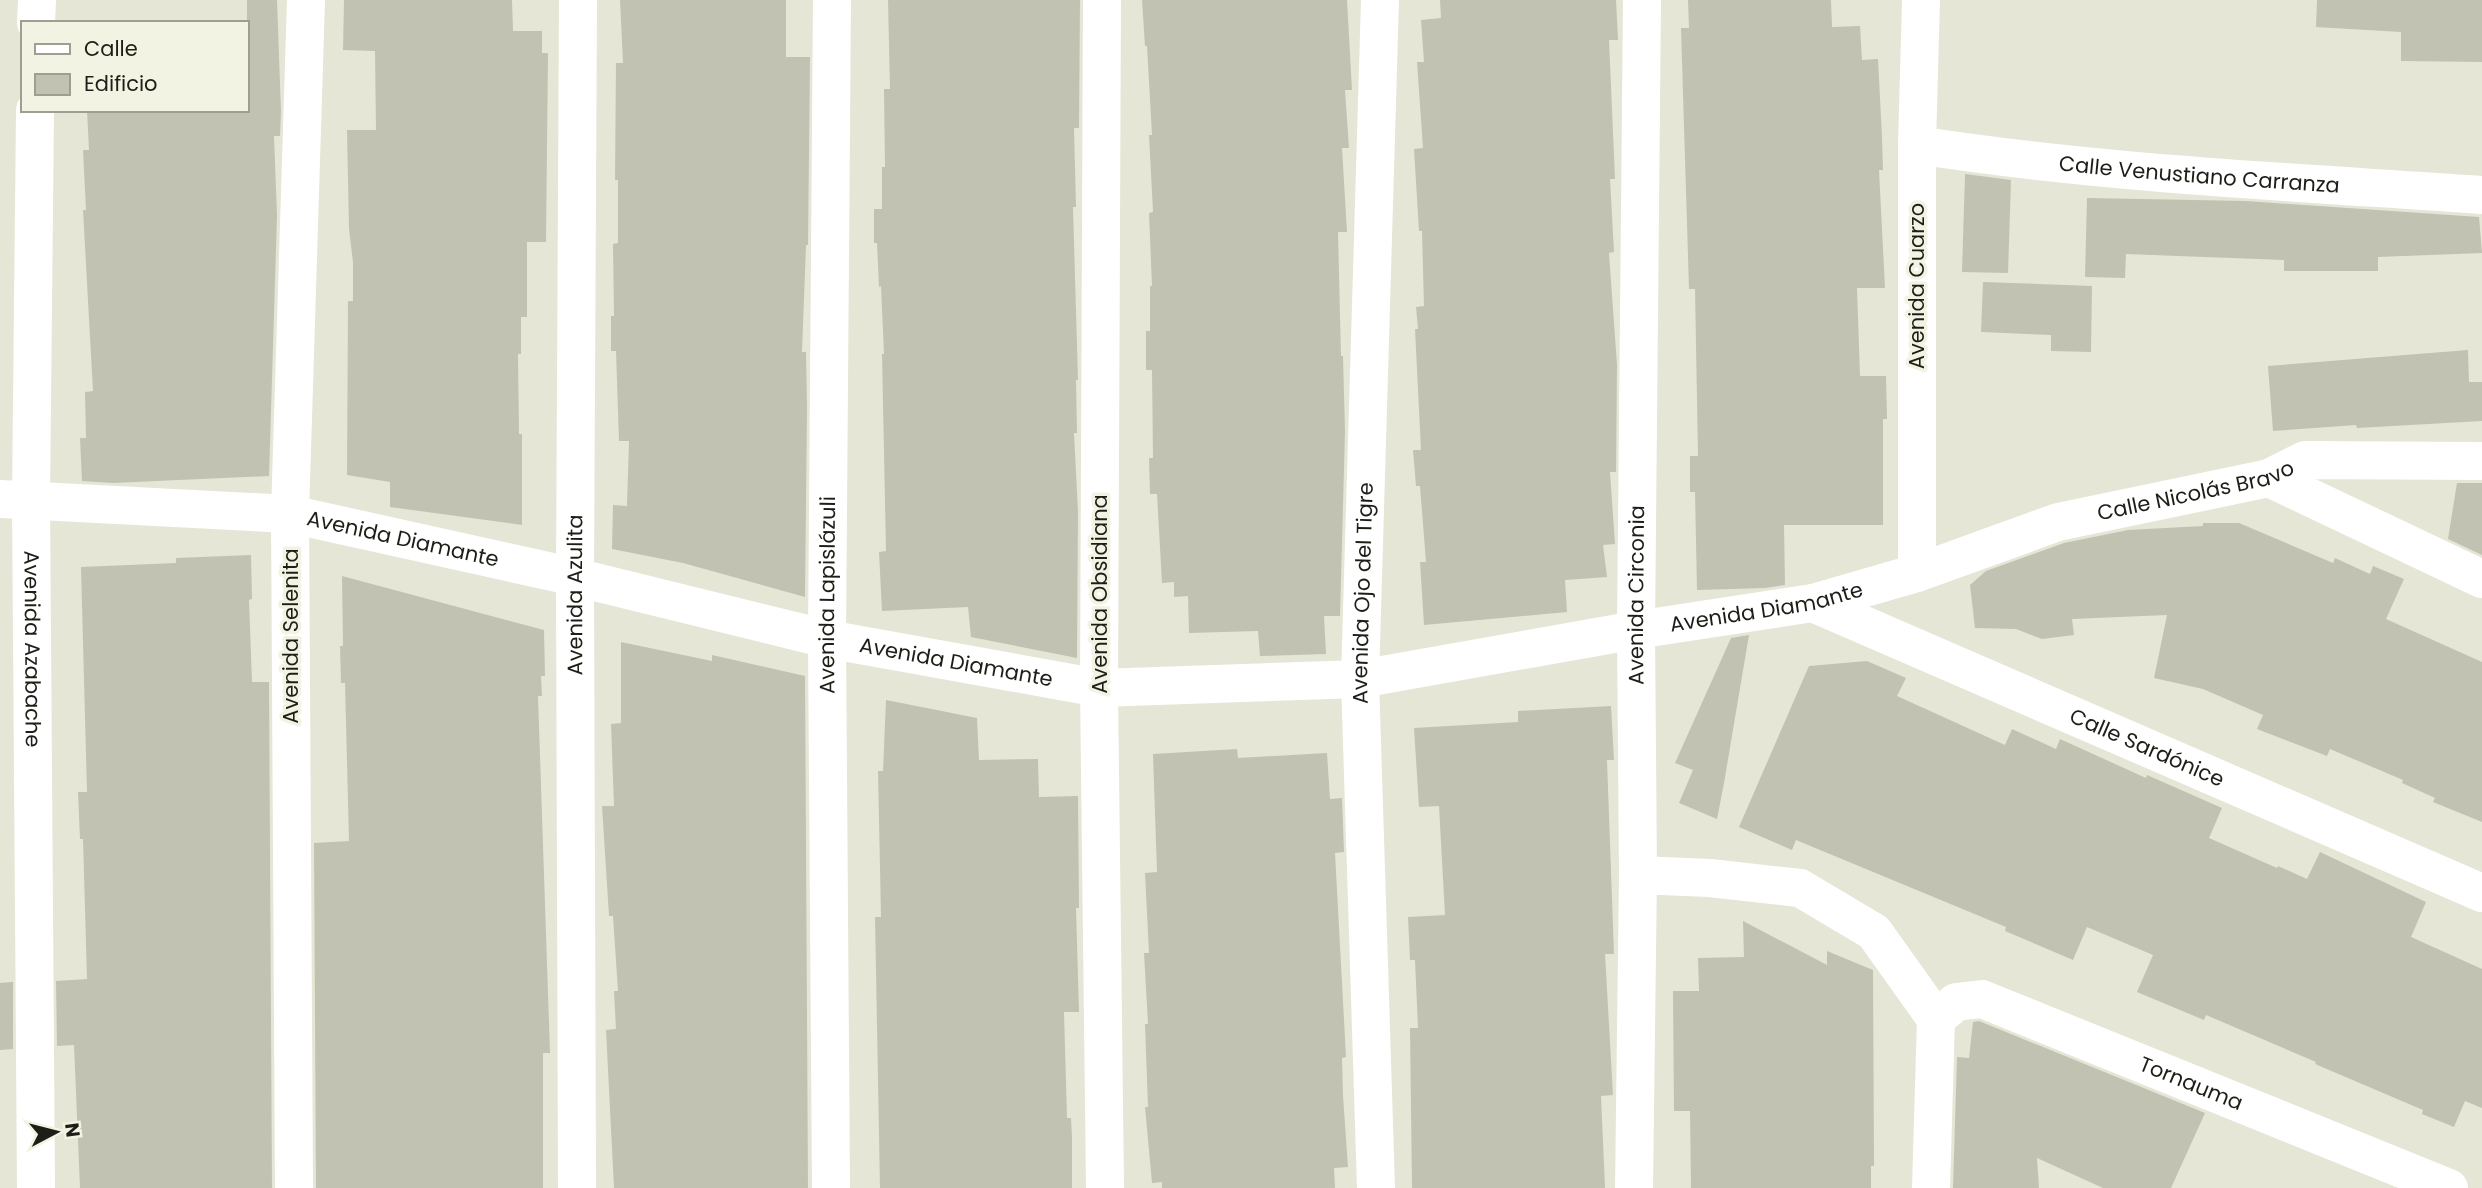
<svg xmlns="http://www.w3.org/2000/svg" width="2482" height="1188" font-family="Poppins,sans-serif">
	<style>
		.building { fill: #c2c2b3 }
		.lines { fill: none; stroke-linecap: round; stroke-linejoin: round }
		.street { stroke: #fff; stroke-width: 38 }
		.secondary { stroke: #fff; stroke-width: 38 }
		.labels { text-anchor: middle; stroke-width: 7; stroke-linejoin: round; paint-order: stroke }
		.street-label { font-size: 21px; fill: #1e1e18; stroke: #f3f3e3 }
	</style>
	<rect width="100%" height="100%" fill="#e6e6d6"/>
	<g class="building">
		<polygon points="247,0 277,0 281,112 280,136 274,136 277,216 269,476 113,483 82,481 80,438 86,438 85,392 93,391 83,210 86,210 83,150 89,150 87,110 247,110"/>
		<polygon points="344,0 512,0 513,31 542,31 542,53 548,53 546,242 527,242 527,317 521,317 521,354 518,354 519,434 522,434 522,525 390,507 390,482 347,475 348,301 353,301 353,262 349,229 347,130 376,130 375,51 343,50"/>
		<polygon points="620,0 786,0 786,57 810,57 808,245 806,245 802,352 806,352 807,407 805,597 683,563 612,549 613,505 627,506 629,441 619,441 616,351 611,351 611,316 614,316 613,244 618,243 618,180 615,180 616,63 623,63"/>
		<polygon points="888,0 1080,0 1079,128 1074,128 1076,207 1073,207 1078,380 1076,380 1077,433 1074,433 1078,512 1077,658 971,637 968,607 882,611 879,552 886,551 882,354 884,354 881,286 879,287 877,243 874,243 874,209 882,209 882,167 885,167 884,89 890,89"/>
		<polygon points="1142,0 1347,0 1352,90 1345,90 1349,148 1342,148 1347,232 1338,232 1341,356 1343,356 1345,432 1340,616 1324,616 1326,654 1260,656 1258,631 1189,633 1188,596 1174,597 1174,582 1162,583 1157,494 1150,494 1149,458 1153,458 1152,370 1146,370 1146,331 1150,331 1150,286 1152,286 1149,213 1153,212 1149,135 1152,135 1147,46 1145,46"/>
		<polygon points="1440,0 1616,0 1618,40 1609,40 1615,179 1610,179 1614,252 1609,253 1617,365 1616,472 1610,472 1615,544 1603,545 1607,577 1565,580 1567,612 1424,625 1420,562 1426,562 1420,486 1416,486 1413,450 1421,450 1415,329 1418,329 1416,307 1424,306 1422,231 1419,231 1414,149 1423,148 1417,62 1424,62 1421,20 1441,18"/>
		<polygon points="1688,0 1831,0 1832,27 1860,26 1862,60 1878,59 1882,137 1883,170 1879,170 1885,288 1857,288 1860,376 1886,376 1887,419 1883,419 1883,525 1784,525 1785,585 1765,588 1697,590 1695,492 1690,492 1690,456 1698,456 1695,289 1689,289 1681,28 1689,28"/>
		<polygon points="2317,0 2482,0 2482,62 2401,61 2401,32 2316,27"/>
		<polygon points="1965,174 2011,180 2008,273 1962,272"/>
		<polygon points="2087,198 2246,201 2479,217 2482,253 2378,257 2378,271 2284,271 2284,260 2126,254 2125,278 2085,277"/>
		<polygon points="1983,282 2092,286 2091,352 2051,351 2051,335 1981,332"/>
		<polygon points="2468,350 2469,382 2482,382 2482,421 2357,428 2356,425 2273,431 2268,366"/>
		<polygon points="2457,483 2482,483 2482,555 2448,539"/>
		<polygon points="2203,523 2239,523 2333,563 2335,558 2370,574 2373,566 2404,579 2386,619 2482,662 2482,822 2433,802 2435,798 2402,783 2403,780 2330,749 2327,756 2257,729 2263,715 2203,689 2154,678 2167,615 2072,619 2074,635 2042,639 2016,629 1975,628 1970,585 1986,571 2064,543 2128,530 2203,526"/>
		<polygon points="251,555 252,599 249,600 252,682 269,682 272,1188 80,1188 74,1045 57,1046 56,981 87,979 83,839 80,839 78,792 87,792 81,567 176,563 176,558"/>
		<polygon points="342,576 544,630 545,676 541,676 542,696 538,696 550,1053 543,1053 543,1188 316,1188 314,843 349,841 345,683 341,683 340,646 343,646"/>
		<polygon points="1749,635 1724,783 1717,819 1679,803 1693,770 1675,763 1731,638"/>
		<polygon points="621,642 712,661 712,655 805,676 808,1188 614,1188 606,1030 616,1029 614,991 618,991 613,916 609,916 602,806 614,806 611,724 621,723"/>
		<polygon points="1867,661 1906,678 1897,696 2005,745 2012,729 2056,749 2060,739 2146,778 2147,775 2222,808 2209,838 2277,868 2278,866 2307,879 2320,852 2426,902 2411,937 2482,969 2482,1108 2465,1101 2454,1127 2422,1114 2423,1110 2315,1064 2316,1062 2206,1015 2204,1020 2137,992 2153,955 2087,927 2073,960 2005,931 2006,927 1796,840 1792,850 1739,827 1809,666"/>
		<polygon points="886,700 977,718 979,760 1038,759 1039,797 1078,796 1079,908 1076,908 1079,1012 1064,1012 1067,1118 1071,1118 1072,1137 1072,1188 880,1188 875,917 881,917 878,771 883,771"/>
		<polygon points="1611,706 1614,760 1607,760 1614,954 1605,954 1613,1095 1601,1096 1605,1188 1412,1188 1410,1028 1418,1028 1415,960 1410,960 1408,917 1445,915 1439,806 1419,807 1414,728 1518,722 1518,711"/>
		<polygon points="1237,749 1238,758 1327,753 1330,799 1342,798 1344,852 1335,853 1346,1057 1342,1058 1343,1096 1348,1167 1334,1168 1335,1188 1162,1188 1162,1182 1152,1183 1145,1107 1148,1107 1145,1024 1148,1024 1144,953 1149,953 1145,873 1157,872 1153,754"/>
		<polygon points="1743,921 1827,965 1827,951 1873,970 1874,1166 1871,1166 1871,1188 1691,1188 1690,1111 1674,1111 1673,991 1699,991 1698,958 1744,957"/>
		<polygon points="13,982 13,1049 0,1050 0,983"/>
		<polygon points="1979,1021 2205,1113 2171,1188 2103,1188 2037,1158 2039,1188 1953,1188 1957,1057 1969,1058 1973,1022"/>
	</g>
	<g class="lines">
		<g class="street">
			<polyline points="1102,0 1099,688 1105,1188"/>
			<polyline points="36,23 37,0"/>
			<path id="s1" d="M35,110L31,500L36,1188"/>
			<path id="s2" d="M1917,145C2104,174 2293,182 2482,195"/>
			<polyline points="2269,478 2482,579"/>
			<path id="s3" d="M0,499L290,514L575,577L827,639L1099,688L1360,679L1636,630L1813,603L1917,573L2058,522L2269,478L2305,460L2482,461"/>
			<polyline points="1917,573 1917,145 1921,0"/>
			<path id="s4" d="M1813,603L2482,893"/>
			<polyline points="1638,875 1710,878 1800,888 1874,932 1936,1019"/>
			<path id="s5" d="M1936,1019L1956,1002L1982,999L2449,1188"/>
			<polyline points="294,1188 290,514 306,0"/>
			<path id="s6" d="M577,1188L575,577L578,0"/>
			<path id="s7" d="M831,1188L827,639L832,0"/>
			<path id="s8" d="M1376,1188L1360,679L1380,0"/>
			<polyline points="1931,1188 1936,1019"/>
		</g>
		<path class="secondary" id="s9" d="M1634,1188L1638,875L1636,630L1642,0"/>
	</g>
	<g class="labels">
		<g class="street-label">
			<text dy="7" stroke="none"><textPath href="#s2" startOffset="284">Calle Venustiano Carranza</textPath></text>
			<text transform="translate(1917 286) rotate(-90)" y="7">Avenida Cuarzo</text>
			<text dy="7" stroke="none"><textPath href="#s3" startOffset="2238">Calle Nicolás Bravo</textPath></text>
			<text dy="7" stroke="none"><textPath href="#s3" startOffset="406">Avenida Diamante</textPath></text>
			<text dy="7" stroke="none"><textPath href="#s6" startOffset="593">Avenida Azulita</textPath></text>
			<text dy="7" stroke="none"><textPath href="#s7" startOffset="593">Avenida Lapislázuli</textPath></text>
			<text transform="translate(1100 594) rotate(-90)" y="7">Avenida Obsidiana</text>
			<text dy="7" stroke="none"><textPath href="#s8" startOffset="595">Avenida Ojo del Tigre</textPath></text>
			<text dy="7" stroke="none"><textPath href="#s9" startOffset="593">Avenida Circonia</textPath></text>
			<text dy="7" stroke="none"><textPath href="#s3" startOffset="1792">Avenida Diamante</textPath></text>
			<text transform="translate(291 636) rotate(-90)" y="7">Avenida Selenita</text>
			<text dy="7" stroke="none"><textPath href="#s1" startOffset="539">Avenida Azabache</textPath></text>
			<text dy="7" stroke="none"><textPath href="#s3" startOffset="973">Avenida Diamante</textPath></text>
			<text dy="7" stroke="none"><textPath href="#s4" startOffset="364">Calle Sardónice</textPath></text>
			<text dy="7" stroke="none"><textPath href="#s5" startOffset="278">Tornauma</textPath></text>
		</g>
	</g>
	<rect x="21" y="21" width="228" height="91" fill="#f3f3e3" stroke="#9e9e92" stroke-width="2"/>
	<rect x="35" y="44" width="35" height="10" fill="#ffffff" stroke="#9e9e92" stroke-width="2"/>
	<text x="84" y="56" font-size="21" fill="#1e1e18">Calle</text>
	<rect x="35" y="74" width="35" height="21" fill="#c2c2b3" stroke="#9e9e92" stroke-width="2"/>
	<text x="84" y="91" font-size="21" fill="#1e1e18">Edificio</text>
	<g transform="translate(56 1132) rotate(83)" stroke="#f3f3e3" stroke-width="5" paint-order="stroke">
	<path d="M0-5L12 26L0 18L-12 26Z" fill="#1e1e18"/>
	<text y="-10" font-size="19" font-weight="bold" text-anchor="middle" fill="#1e1e18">N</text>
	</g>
</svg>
